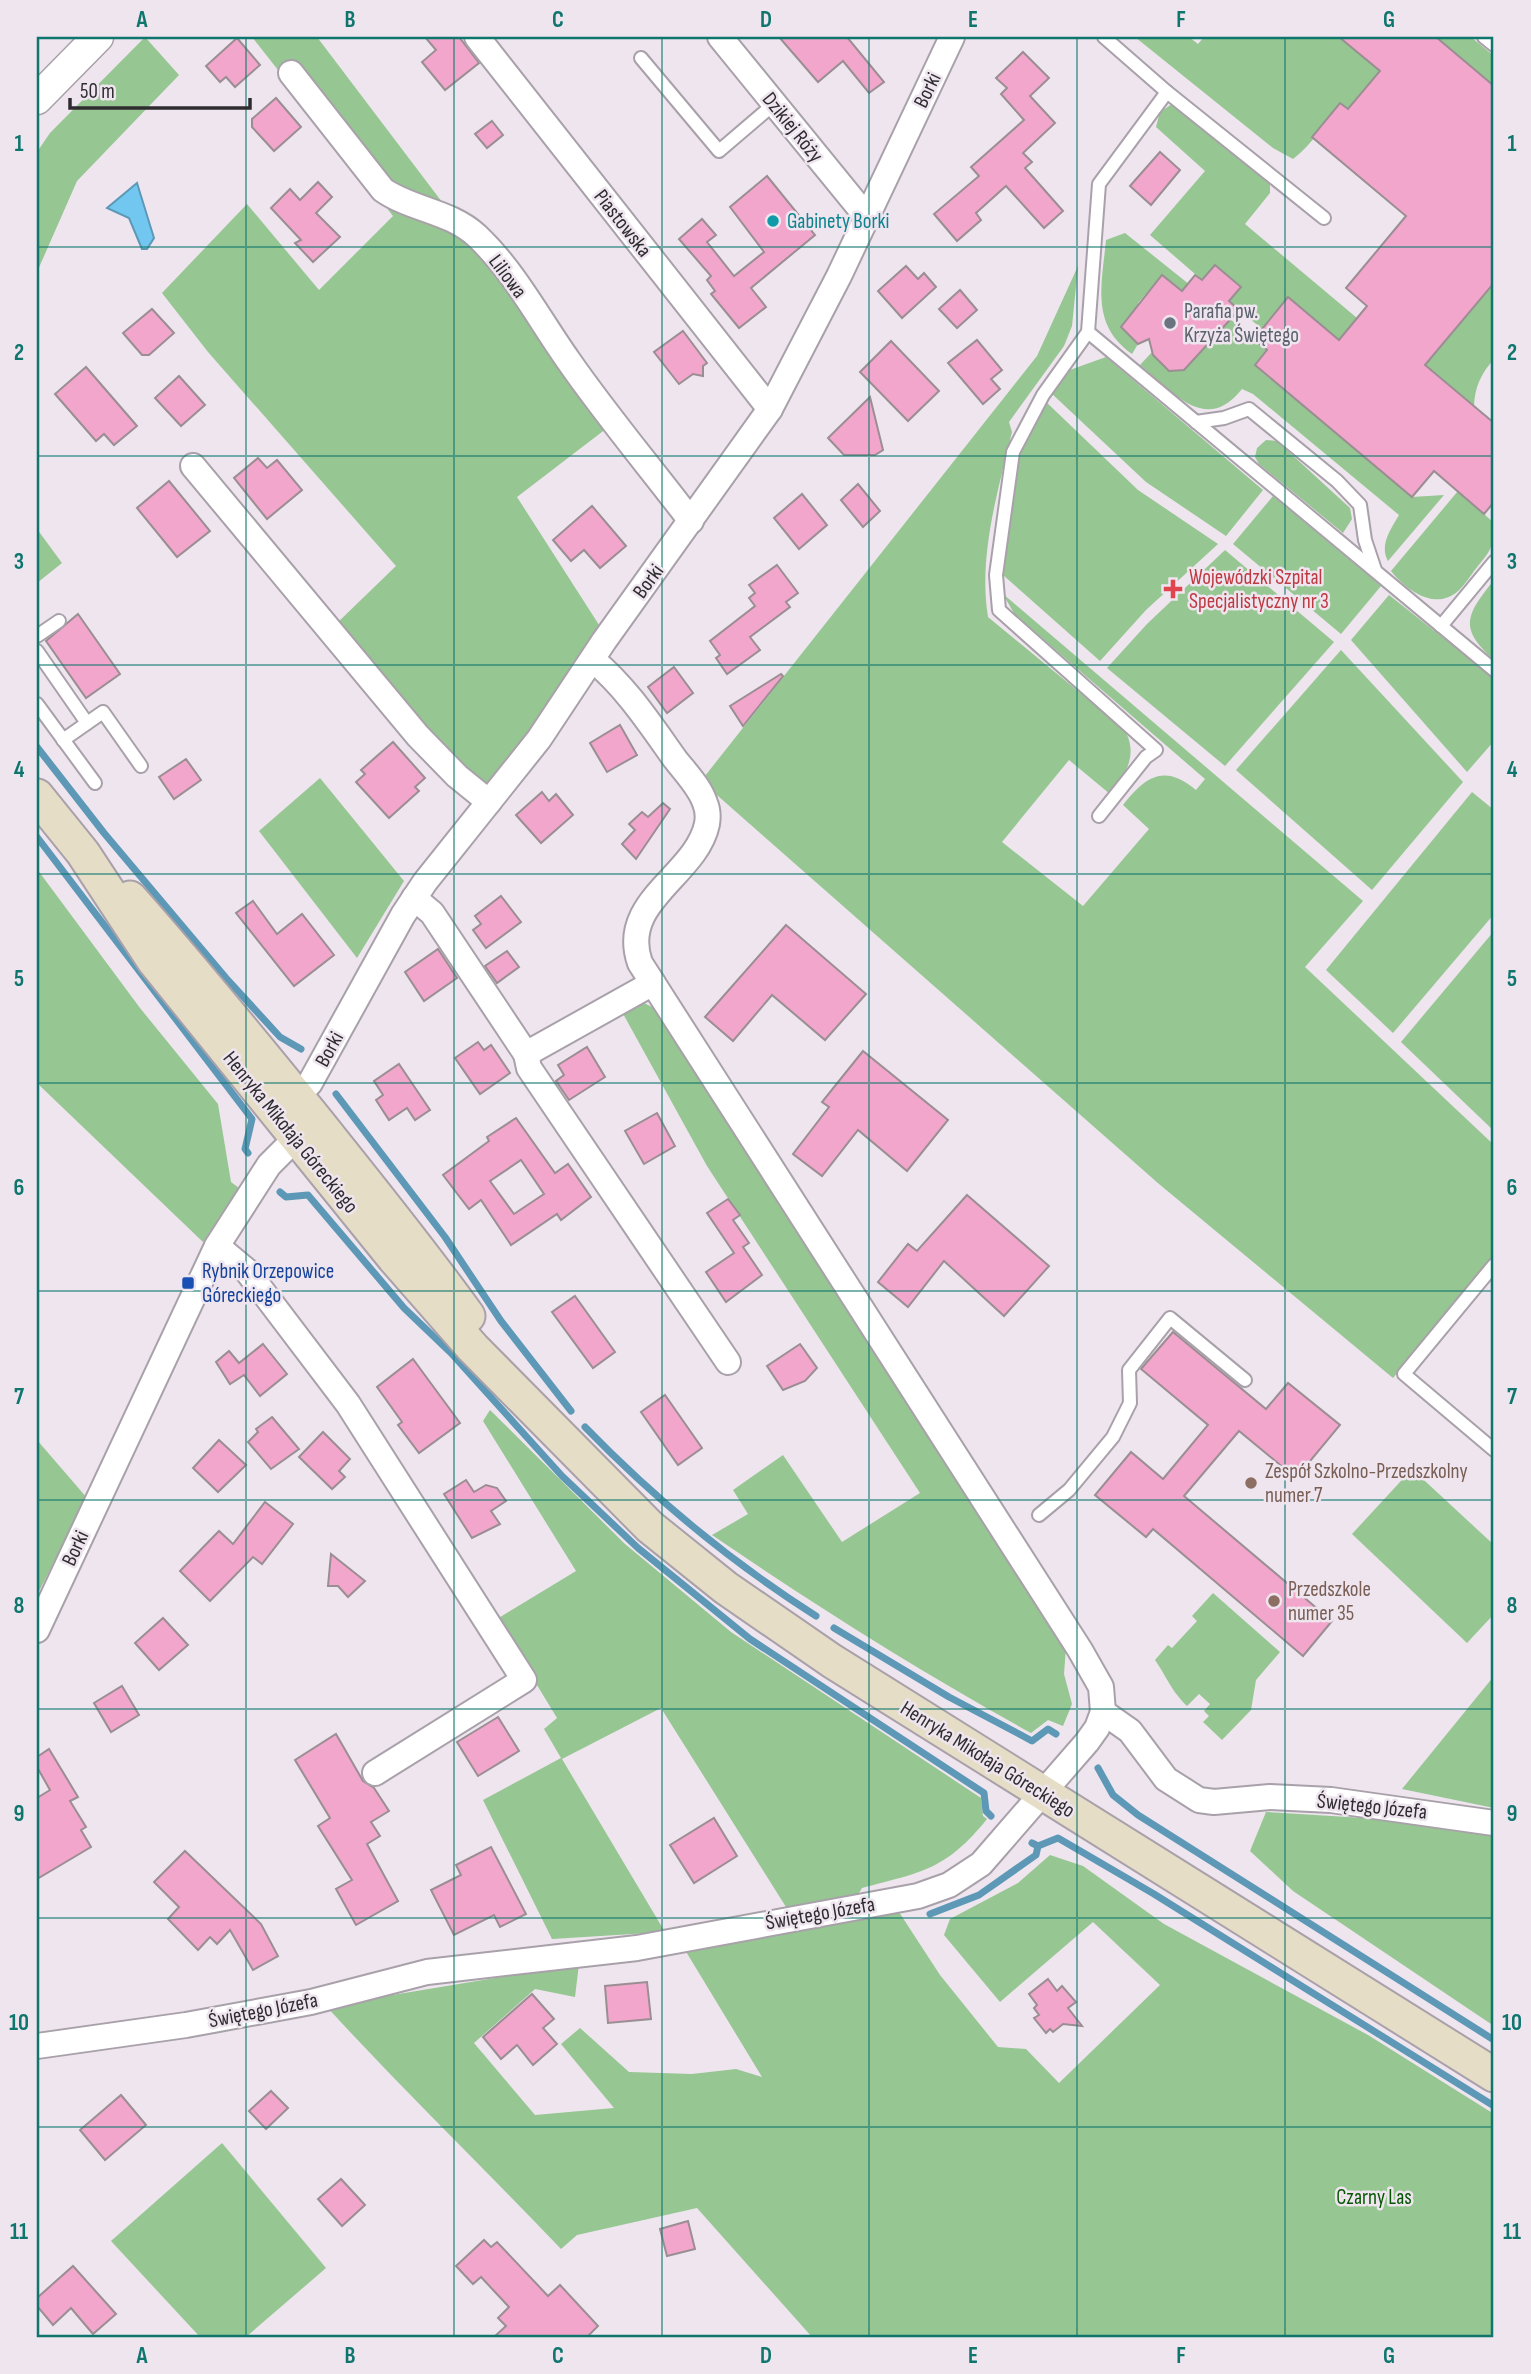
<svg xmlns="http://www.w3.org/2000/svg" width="1531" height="2374" font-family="'Sofia Sans Condensed',sans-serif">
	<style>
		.green { fill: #96c691 }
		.water { fill: #72c7f1; stroke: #5e98b7; stroke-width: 2 }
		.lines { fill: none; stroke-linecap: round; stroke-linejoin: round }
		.stream { stroke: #5e98b7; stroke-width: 7 }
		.building { fill: #f3a6cb; stroke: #9a8e93; stroke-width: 2; fill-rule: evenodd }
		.service-casing { stroke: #a9a1aa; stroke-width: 16 }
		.minor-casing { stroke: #a9a1aa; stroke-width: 28 }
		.tertiary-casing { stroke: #a9a1aa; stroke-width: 33 }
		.secondary-casing { stroke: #a9a1aa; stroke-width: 37 }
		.service { stroke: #fff; stroke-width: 12 }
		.minor { stroke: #fff; stroke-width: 24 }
		.tertiary { stroke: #fff; stroke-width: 30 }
		.secondary { stroke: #e6ddc7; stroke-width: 33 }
		.grid { fill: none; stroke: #0f766e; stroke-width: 2; stroke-opacity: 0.55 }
		.culture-dot { fill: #0f9aa8; stroke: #eee5ef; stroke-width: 2.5 }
		.worship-dot { fill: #6b7280; stroke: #eee5ef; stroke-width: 2.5 }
		.health-dot { fill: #e0444e; stroke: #eee5ef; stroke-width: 2.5 }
		.transit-dot { fill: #1a4fb4; stroke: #eee5ef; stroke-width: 2.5 }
		.education-dot { fill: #8d6e63; stroke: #eee5ef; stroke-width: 2.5 }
		.labels { text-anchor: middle; stroke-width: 5; stroke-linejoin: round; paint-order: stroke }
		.street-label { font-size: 21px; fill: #2f2c30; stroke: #eee5ef }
		.culture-label { font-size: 21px; fill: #0d838f; stroke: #eee5ef; text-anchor: start }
		.worship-label { font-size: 21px; fill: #5b616d; stroke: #eee5ef; text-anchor: start }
		.health-label { font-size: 21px; fill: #be3a42; stroke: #eee5ef; text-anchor: start }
		.transit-label { font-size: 21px; fill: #164399; stroke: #eee5ef; text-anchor: start }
		.education-label { font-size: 21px; fill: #785e54; stroke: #eee5ef; text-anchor: start }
		.park-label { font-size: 21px; fill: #055602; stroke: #eee5ef }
		.neatline { fill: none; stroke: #0f766e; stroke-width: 2.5 }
		.grid-label { font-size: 23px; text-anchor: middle; font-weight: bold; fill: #0f766e }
	</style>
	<rect width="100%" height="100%" fill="#eee5ef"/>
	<g class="green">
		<polygon points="145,37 179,75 77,181 37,272 37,152 50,133"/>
		<polygon points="252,37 317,37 611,425 517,497 601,628 534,729 487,791 428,736 334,626 396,566 208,352 162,293 247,204 319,290 393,216"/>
		<path d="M1135,37H1189L1198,44L1204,37H1339L1380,71L1348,109L1340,103C1325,122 1312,145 1293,159L1273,148Z"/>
		<polygon points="1436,37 1471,37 1494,56 1494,86"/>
		<polygon points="1172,104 1270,181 1270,193 1245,224 1357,318 1339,340 1288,298 1276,341 1229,301 1240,287 1202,280 1150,235 1205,171 1156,127 1160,112"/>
		<path d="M1125,233L1195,289L1189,297L1162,275L1138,303L1142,310L1136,316H1129L1121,326L1138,344L1132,354C1090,324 1102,284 1106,240Z"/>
		<path d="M1078,266L1072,326L1064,346L1009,422L1012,432C998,491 978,556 988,617L1124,729C1139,754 1126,774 1110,794L1069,760L1002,842L1083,906L1149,829L1123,805C1145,777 1164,763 1196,790L1205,779L1015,615L1003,594L1363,901L1305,967L1494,1145V1257L1393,1378L1159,1184L701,781L1037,356Z"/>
		<path d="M1492,286L1494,359C1481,374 1475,386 1474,406L1415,357L1436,353Z"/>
		<path d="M1222,312L1267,350L1255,366L1412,497L1444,495L1388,561C1379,545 1391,529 1399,515L1253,394L1242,389C1206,435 1173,392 1140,365L1152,352L1169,371Z"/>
		<polygon points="1106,357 1263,490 1226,536 1146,482 1050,392 1067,371"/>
		<polygon points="1044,400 1138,490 1218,544 1146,610 1100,661 1003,575 1021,435"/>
		<polygon points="1266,440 1277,441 1350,508 1352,519 1343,533 1259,464 1255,457 1257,448"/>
		<path d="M1458,491L1494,523C1494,549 1490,551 1474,571C1469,578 1463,587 1457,592C1434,611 1405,589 1391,571Z"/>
		<polygon points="1273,496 1381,586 1341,634 1233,544"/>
		<polygon points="37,529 62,563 37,583"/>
		<polygon points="1225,550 1334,642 1225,766 1107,668 1147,624"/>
		<path d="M1494,580V660C1458,628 1466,615 1494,580Z"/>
		<polygon points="1389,595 1494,678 1494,741 1467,772 1351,640"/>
		<polygon points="1341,650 1463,782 1372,890 1236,770"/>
		<polygon points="320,778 404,881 357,958 259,831"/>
		<polygon points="1472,792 1494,810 1494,914 1393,1033 1326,970"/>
		<polygon points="37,869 140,1008 218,1104 231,1182 239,1188 203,1242 37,1083"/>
		<polygon points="1494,931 1494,1131 1401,1042"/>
		<path d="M640,1001L658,1010L1066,1647L1064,1674L1072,1704L1063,1726L1048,1720L1031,1733C921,1672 816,1606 712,1535L748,1514L733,1490L783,1455L842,1542L920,1493L707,1166L621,1010Z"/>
		<path d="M490,1410L625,1544L731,1632L981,1798L983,1816L987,1819C946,1870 922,1872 862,1888L856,1898L786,1907L661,1708L562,1759L665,1932L552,1939L483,1800L561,1758L544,1729L557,1718L497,1619L576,1571L483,1421Z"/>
		<polygon points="37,1440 87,1498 37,1595"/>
		<polygon points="1412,1469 1494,1545 1494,1614 1467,1643 1352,1534"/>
		<path d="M1213,1593L1280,1652L1256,1680L1251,1710L1222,1740L1203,1722L1209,1716L1204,1711L1210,1704L1199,1694L1187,1706C1170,1689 1168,1679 1155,1660L1168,1645L1172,1648L1197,1621L1192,1616Z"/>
		<polygon points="1494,1676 1494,1808 1402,1789"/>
		<polygon points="1266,1812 1397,1820 1494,1835 1494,2026 1293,1891 1250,1851"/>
		<path d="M1050,1855L1083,1866L1164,1924L1368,2035L1494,2114V2337H812L697,2208L577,2235L561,2249C483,2167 402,2089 326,2006L579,1964L575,1997L535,1989L474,2043L535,2115L614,2108L561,2044L580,2028L629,2072L692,2074L736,2069L762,2077L685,1950L897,1909L940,1975L998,2047L1026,2049L1059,2083L1160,1985L1093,1922L1000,2002L944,1935L950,1919L1018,1883Z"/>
		<polygon points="222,2143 326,2268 246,2337 200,2337 111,2241"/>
	</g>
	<polygon class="water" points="137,183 154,238 147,249 142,249 129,218 107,208"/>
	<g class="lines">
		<g class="stream">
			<polyline points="37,747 104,833 226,978 280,1037 301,1049"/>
			<polyline points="37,837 252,1119 245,1149 248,1153"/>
			<polyline points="336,1094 445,1237 501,1321 571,1411"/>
			<polyline points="280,1192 286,1197 308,1195 404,1308 451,1353 562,1476 638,1548 750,1639 984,1793 986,1811 991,1816"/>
			<path d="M585,1427C655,1499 731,1562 816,1616"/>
			<polyline points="834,1628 949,1697 1021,1735 1032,1741 1048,1729 1056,1734"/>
			<polyline points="1098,1768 1113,1795 1138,1815 1494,2040"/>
			<polyline points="1032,1843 1038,1846 1058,1838 1154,1894 1494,2106"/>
			<polyline points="930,1914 979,1895 1036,1855 1038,1846"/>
		</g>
	</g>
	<g class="building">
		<polygon points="425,37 459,37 479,63 445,90 422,62 436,50"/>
		<polygon points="779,37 847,37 884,82 869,93 843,61 818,82"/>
		<polygon points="1339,37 1436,37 1494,86 1494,283 1425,365 1494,423 1494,502 1484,514 1434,471 1412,497 1255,365 1267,350 1254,339 1288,297 1339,340 1367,306 1346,288 1406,216 1312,137 1340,103 1348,109 1380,71"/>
		<polygon points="237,38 260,65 235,87 226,77 220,82 206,66"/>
		<polygon points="1023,52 1049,78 1030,96 1055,123 1023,153 1032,162 1025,168 1063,211 1044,228 1006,186 976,213 981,220 957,241 934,214 979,176 971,167 1024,120 1001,94 1007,88 996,78"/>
		<polygon points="276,98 301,127 274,151 252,127 252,119"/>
		<polygon points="492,121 503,135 487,148 475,134"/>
		<polygon points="1160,152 1180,170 1151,205 1130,186"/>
		<polygon points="767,176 815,235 751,288 766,307 739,328 711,294 715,291 707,280 711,276 679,239 702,219 716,235 707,242 734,276 764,252 730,207"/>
		<polygon points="318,182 332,197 316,213 340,237 313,262 295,243 301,240 271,208 290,189 300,200"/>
		<polygon points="1215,265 1241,287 1229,301 1239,310 1184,370 1169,371 1153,355 1149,339 1138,344 1121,327 1162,275 1182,291 1195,275 1202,280"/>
		<polygon points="906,266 918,279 924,273 936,287 902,318 878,291"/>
		<polygon points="960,290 977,310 957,328 939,309"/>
		<polygon points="152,309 174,333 149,355 142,355 123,333"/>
		<polygon points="683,331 707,363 703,366 703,376 693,374 679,384 654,352"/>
		<polygon points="977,340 1002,370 991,379 1000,389 983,404 948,363"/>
		<polygon points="891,341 939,391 908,421 860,372"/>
		<polygon points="86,367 137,426 114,445 104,434 96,441 55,394"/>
		<polygon points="179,376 205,405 181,426 155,398"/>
		<polygon points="870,397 883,450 875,455 844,455 828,438"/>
		<polygon points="258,458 267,468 277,460 302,490 267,519 234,478"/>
		<polygon points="169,481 210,531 177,557 137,508"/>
		<polygon points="858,484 880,511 863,527 841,500"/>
		<polygon points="802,494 827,525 799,549 774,518"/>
		<polygon points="592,506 626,546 600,568 584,550 571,561 553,540"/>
		<polygon points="777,565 798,593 786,602 790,607 750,637 760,650 727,674 716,658 720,655 710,641 755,606 749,598 755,593 749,585"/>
		<polygon points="78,614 120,674 86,698 46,641"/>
		<polygon points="674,667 693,693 667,713 648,687"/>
		<polygon points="781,674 783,676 743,726 730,706"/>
		<polygon points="620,725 637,755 607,772 590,743"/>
		<polygon points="393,742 425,778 415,787 419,791 389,818 356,782 365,774 361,770"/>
		<polygon points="186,759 201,780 174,799 159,777"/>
		<polygon points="542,792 549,801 556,794 573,815 541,843 516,815"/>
		<polygon points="663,803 670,809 636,859 622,844 635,830 629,824 642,812 648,817"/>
		<polygon points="501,896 521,922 486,948 473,930 481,924 475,916"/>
		<polygon points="253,901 277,934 302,914 334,955 294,986 236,913"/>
		<polygon points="786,925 866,994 825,1040 772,995 733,1041 705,1017"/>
		<polygon points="438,949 457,978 424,1001 405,972"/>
		<polygon points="507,951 519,967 497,983 485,966"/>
		<polygon points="478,1042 484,1050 491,1045 510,1073 480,1094 455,1058"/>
		<polygon points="587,1047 605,1077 569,1100 556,1081 564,1075 558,1065"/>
		<polygon points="863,1051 948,1120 907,1171 858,1130 822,1176 793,1154 829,1107 822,1102"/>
		<polygon points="399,1064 430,1110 415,1120 407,1108 389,1120 376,1100 383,1095 374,1081"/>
		<polygon points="657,1113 675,1146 644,1164 625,1131"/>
		<path d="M516,1118L555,1173L568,1164L591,1197L561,1220L557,1214L511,1245L481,1200L469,1209L443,1175L489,1141L487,1137ZM521,1160L544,1194L514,1214L490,1181Z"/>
		<polygon points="967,1195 1049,1266 1004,1316 944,1261 908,1307 878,1282 908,1244 917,1251"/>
		<polygon points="728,1199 740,1215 733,1220 749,1243 743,1247 762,1275 726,1302 706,1272 734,1253 707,1213"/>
		<polygon points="575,1296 615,1352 593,1368 552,1312"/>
		<polygon points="1173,1332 1266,1409 1288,1383 1340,1425 1296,1478 1239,1431 1184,1496 1332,1621 1303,1656 1153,1529 1146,1537 1095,1495 1131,1452 1163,1479 1208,1425 1141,1369"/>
		<polygon points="263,1344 287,1374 260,1396 244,1375 230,1384 216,1362 229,1351 239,1363"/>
		<polygon points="800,1344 817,1368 805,1381 783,1390 767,1366"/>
		<polygon points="413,1359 460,1423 419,1453 398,1425 402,1422 377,1387"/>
		<polygon points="665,1395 702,1448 678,1465 641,1412"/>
		<polygon points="272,1417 299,1449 271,1469 248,1442 258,1432 256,1429"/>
		<polygon points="323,1432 350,1459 339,1471 345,1477 332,1489 299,1457"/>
		<polygon points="219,1440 246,1465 218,1492 193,1468"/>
		<polygon points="466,1480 474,1492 486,1485 497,1488 506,1501 491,1511 500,1524 472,1538 444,1494"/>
		<polygon points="265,1502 293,1524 262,1564 253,1557 210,1601 180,1571 219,1531 233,1544"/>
		<polygon points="331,1554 365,1581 348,1597 338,1586 328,1586"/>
		<polygon points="163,1618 188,1645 159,1670 135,1643"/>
		<polygon points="122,1686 139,1715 111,1732 94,1703"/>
		<polygon points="498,1717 519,1751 478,1776 457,1742"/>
		<polygon points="336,1734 363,1781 374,1788 389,1811 371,1822 380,1836 367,1844 398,1901 356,1925 336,1889 352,1880 318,1826 330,1818 295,1760"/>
		<polygon points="49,1749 78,1797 70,1801 86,1827 81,1830 91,1847 37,1879 37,1798 50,1790 37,1767 37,1757"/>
		<polygon points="714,1818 737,1856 694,1883 670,1845"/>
		<polygon points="491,1847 526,1914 500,1927 494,1915 454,1935 431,1890 461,1875 456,1865"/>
		<polygon points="185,1851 261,1924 278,1956 253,1970 230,1930 217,1944 210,1937 198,1950 168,1919 179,1907 154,1882"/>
		<polygon points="1048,1979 1057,1991 1062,1986 1076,2002 1068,2008 1082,2026 1063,2024 1053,2032 1050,2029 1046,2033 1034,2018 1039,2015 1034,2008 1037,2005 1029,1994"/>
		<polygon points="647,1982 651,2019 608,2023 605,1986"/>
		<polygon points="532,1994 554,2019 543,2028 557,2044 533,2065 517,2045 501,2059 483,2037"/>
		<polygon points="271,2091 288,2108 266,2129 249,2111"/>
		<polygon points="121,2095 146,2125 105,2160 80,2130"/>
		<polygon points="341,2179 365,2205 342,2226 318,2199"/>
		<polygon points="688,2221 695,2249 667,2256 660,2229"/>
		<polygon points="484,2240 491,2247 497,2242 548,2296 560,2285 598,2326 587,2337 494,2337 506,2326 498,2318 509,2307 481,2277 473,2284 456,2266"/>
		<polygon points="73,2266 116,2314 93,2334 71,2308 53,2325 37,2306 37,2298"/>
	</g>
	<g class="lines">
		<defs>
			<g id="service">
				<polyline points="1104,37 1167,92 1324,218"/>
				<polyline points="1484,37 1494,45"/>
				<polyline points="641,58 719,151 774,104"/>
				<polyline points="1088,332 1494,670"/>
				<polyline points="1196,422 1224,418 1249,409 1337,481 1360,505 1365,540 1375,570"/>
				<polyline points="1441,626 1494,562"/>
				<polyline points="37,636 59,621"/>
				<polyline points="37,651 87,723"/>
				<polyline points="37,704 95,783"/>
				<polyline points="63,740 103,712 141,766"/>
				<polyline points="1099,816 1146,757 1156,750 999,610 996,575 1013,452 1043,395 1088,332 1099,184 1167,92"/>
				<polyline points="1494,1265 1404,1374 1494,1450"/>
				<polyline points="1039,1515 1069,1490 1113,1437 1130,1403 1129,1370 1170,1318 1245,1380"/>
			</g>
			<g id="minor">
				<polyline points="477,37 770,409"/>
				<polyline points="720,37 866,216"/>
				<path d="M291,73L383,190C412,210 450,211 477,236C514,271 539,319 568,360C606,415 650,467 691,521"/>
				<polyline points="193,466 418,736 457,776 489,802"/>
				<path d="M593,660C626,687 650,724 675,759C685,772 700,787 705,803C708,810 708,818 707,824C696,876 618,901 640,963L1080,1650L1101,1687L1103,1712"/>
				<polyline points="414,898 432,913 526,1054 653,983"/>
				<polyline points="526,1054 529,1068 728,1362"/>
				<polyline points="286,1107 310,1083 403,915 425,882 539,739 604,641 770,409 839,276 952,37"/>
				<polyline points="217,1246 247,1271 348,1404 524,1680 375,1773"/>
				<polyline points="37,1630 217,1246 269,1165 307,1127"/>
				<polyline points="37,2046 186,2025 311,2002 427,1972 637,1948 918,1896 949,1885 981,1864 1087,1742 1097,1728 1103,1712 1130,1731 1166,1779 1199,1800 1214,1802 1270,1797 1331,1800 1494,1823"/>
			</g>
			<polyline id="tertiary" points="37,99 98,37"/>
			<g id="secondary">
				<polyline points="37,796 83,853 154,961 394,1258 473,1348 650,1527 726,1588 832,1661 1494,2075"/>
				<path d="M130,898C194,970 254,1044 315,1119C367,1184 419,1248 468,1316"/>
			</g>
		</defs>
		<use href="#service" class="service-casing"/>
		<use href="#minor" class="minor-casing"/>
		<use href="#tertiary" class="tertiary-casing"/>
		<use href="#secondary" class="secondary-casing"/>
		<use href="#service" class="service"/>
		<use href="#minor" class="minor"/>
		<use href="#tertiary" class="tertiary"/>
		<use href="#secondary" class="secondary"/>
	</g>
	<path class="grid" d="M246,37V2337M454,37V2337M662,37V2337M869,37V2337M1077,37V2337M1285,37V2337M37,247H1494M37,456H1494M37,665H1494M37,874H1494M37,1083H1494M37,1291H1494M37,1500H1494M37,1709H1494M37,1918H1494M37,2127H1494"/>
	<circle class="culture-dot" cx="773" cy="221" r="7"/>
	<circle class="worship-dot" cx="1170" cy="323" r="7"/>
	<path class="health-dot" d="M1169.5 578.5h7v7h7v7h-7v7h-7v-7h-7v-7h7z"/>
	<rect class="transit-dot" x="181" y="1276" width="14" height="14" rx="3.5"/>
	<g class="education-dot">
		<circle cx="1251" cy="1483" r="7"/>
		<circle cx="1274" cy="1601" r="7"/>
	</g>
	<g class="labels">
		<g class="street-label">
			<text transform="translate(927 90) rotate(-64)" y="7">Borki</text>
			<text transform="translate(793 127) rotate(51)" y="7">Dzikiej Róży</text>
			<text transform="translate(623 223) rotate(52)" y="7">Piastowska</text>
			<text transform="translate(508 276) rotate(53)" y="7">Liliowa</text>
			<text transform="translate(648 581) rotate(-54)" y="7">Borki</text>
			<text transform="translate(329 1049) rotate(-61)" y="7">Borki</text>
			<text transform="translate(291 1132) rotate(51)" y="7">Henryka Mikołaja Góreckiego</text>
			<text transform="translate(75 1548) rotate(-65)" y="7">Borki</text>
			<text transform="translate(988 1759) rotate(32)" y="7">Henryka Mikołaja Góreckiego</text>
			<text transform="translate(1372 1806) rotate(6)" y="7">Świętego Józefa</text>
			<text transform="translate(820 1913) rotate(-10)" y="7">Świętego Józefa</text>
			<text transform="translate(263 2010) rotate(-11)" y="7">Świętego Józefa</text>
		</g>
		<g class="culture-label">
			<text x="787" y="228">Gabinety Borki</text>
		</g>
		<g class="worship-label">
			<text x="1184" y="318">Parafia pw.<tspan x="1184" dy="24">Krzyża Świętego</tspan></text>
		</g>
		<g class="health-label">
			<text x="1189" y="584">Wojewódzki Szpital<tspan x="1189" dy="24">Specjalistyczny nr 3</tspan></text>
		</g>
		<g class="transit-label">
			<text x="202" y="1278">Rybnik Orzepowice<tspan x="202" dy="24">Góreckiego</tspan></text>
		</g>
		<g class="education-label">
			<text x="1265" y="1478">Zespół Szkolno-Przedszkolny<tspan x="1265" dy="24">numer 7</tspan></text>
			<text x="1288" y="1596">Przedszkole<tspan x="1288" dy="24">numer 35</tspan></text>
		</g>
		<g class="park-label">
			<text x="1374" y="2204">Czarny Las</text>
		</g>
	</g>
	<rect width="1531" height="2374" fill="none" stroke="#eee5ef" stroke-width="77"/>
	<path d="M70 98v10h180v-10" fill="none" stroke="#2f2c30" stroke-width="3.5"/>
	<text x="80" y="98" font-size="21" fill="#2f2c30" stroke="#eee5ef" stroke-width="5" paint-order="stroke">50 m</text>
	<rect x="38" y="38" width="1454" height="2298" class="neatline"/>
	<g class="grid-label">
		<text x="142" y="27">A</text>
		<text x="350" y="27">B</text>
		<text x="558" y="27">C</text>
		<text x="766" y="27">D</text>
		<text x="973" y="27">E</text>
		<text x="1181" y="27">F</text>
		<text x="1389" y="27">G</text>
		<text x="19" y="151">1</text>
		<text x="1512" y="151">1</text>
		<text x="19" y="360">2</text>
		<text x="1512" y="360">2</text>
		<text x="19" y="569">3</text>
		<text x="1512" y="569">3</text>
		<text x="19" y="777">4</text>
		<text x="1512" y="777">4</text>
		<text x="19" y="986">5</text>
		<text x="1512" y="986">5</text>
		<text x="19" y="1195">6</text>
		<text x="1512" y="1195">6</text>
		<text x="19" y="1404">7</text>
		<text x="1512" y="1404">7</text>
		<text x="19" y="1613">8</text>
		<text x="1512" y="1613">8</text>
		<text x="19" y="1821">9</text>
		<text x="1512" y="1821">9</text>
		<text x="19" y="2030">10</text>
		<text x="1512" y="2030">10</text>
		<text x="19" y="2239">11</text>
		<text x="1512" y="2239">11</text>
		<text x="142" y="2363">A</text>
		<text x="350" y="2363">B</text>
		<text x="558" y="2363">C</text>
		<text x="766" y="2363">D</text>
		<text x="973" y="2363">E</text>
		<text x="1181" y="2363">F</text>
		<text x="1389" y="2363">G</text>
	</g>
</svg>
